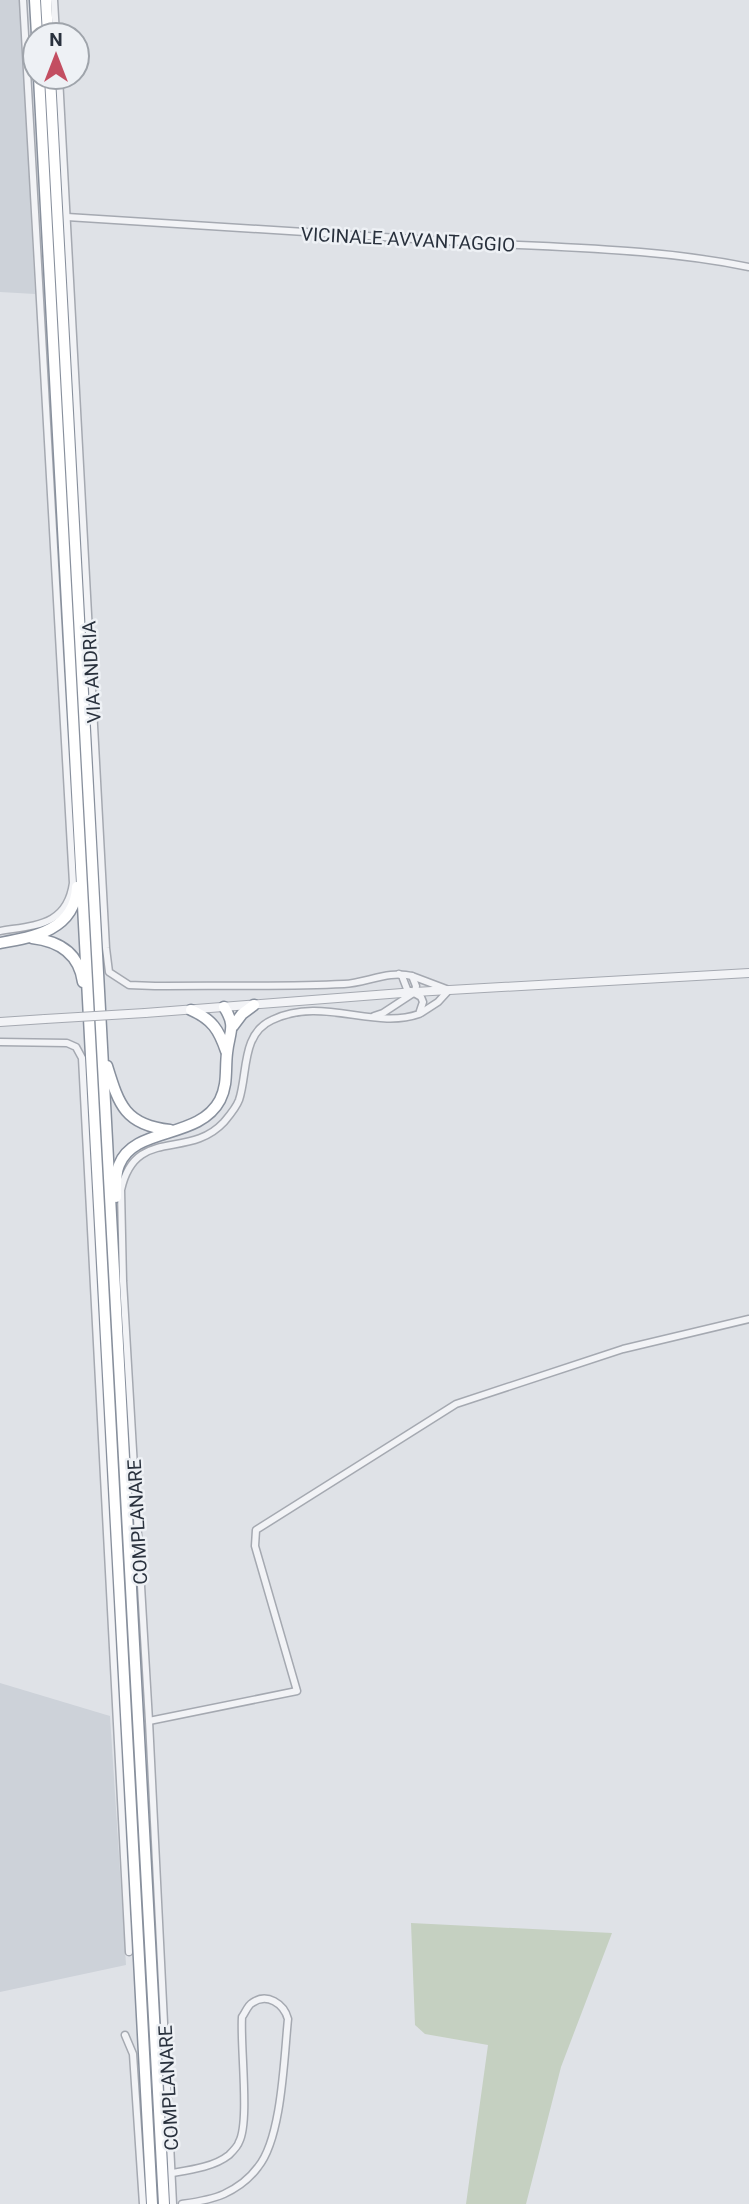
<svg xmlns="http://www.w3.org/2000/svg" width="749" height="2204" font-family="Roboto,sans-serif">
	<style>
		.built { fill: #cdd2d9 }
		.green { fill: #c5d0c1 }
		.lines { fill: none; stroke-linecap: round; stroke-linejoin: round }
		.minor-casing { stroke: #a5a9b1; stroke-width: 9 }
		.tertiary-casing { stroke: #a5a9b1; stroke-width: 10 }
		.trunk-casing { stroke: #88909d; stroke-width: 13 }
		.minor { stroke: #f2f3f6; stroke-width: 6 }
		.tertiary { stroke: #f2f3f6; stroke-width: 8 }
		.trunk { stroke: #fff; stroke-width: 10 }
		.tertiary-bridge-casing { stroke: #a5a9b1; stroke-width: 10; stroke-linecap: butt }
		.tertiary-bridge { stroke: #f2f3f6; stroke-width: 8 }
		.labels { text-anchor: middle; stroke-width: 5; stroke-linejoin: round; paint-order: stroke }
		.street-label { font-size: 19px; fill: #29313d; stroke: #eef1f5 }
	</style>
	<rect width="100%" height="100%" fill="#dfe2e7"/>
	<g class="built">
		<polygon points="0,0 20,0 35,294 0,292"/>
		<polygon points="0,1683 110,1716 126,1965 0,1992"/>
	</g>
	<polygon class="green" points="411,1923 612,1933 561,2067 526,2204 466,2204 488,2045 425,2034 415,2025"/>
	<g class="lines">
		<defs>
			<g id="minor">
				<polyline points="54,0 56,35"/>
				<path d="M59,77L106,948L109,972L129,985L155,986C218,985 281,987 344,984C366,983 389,970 412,976L416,986L415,992"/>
				<path d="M67,217C204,226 342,235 480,243C570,248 660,249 749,267"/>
				<path d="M0,931C35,925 67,926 73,883L23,0"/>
				<polyline points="412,976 449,990 438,1002 421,1013"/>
				<polyline points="374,1016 383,1013 415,992"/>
				<polyline points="0,1042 67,1043 76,1047 82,1058 129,1952"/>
				<polyline points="149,1721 297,1691 255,1546 256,1530 456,1404 623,1349 749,1319"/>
				<polyline points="125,2035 133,2054 143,2204"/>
				<path d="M172,2173C190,2170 214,2167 229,2155C232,2152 238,2146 239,2142C250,2122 240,2045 242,2017C245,2013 248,2005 252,2003C267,1992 284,2004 288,2019C284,2057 282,2138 258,2167C250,2178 237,2188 224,2194C211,2200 196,2202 182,2204"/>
				<path d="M173,2204L149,1721L123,1281L121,1190C135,1125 188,1161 224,1122C229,1116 236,1108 239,1100C248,1073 241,1034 272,1020C322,996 374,1030 419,1014L423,1002L421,997L407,989L402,976L399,974"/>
			</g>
			<g id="tertiary">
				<polyline points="145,1013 415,992 749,973"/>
				<polyline points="0,1022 45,1019"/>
			</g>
			<g id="trunk">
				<polyline points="35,0 37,35"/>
				<polyline points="46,0 48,35"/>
				<polyline points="39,77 152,2204"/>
				<polyline points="50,77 164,2204"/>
				<path d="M32,938C59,941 79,953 83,982"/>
				<path d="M0,943C34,937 75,930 77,887"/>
				<path d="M191,1010C212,1019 219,1030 226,1051"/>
				<polyline points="233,1026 242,1014 254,1005"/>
				<path d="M107,1066C119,1105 125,1125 170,1130"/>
				<path d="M116,1197C116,1187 115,1174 119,1165C134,1126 199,1140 220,1100C228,1084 225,1070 227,1053C229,1032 237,1027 224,1007"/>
			</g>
		</defs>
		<use href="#minor" class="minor-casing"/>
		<use href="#tertiary" class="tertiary-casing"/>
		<use href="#trunk" class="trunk-casing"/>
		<use href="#minor" class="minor"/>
		<use href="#tertiary" class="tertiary"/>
		<use href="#trunk" class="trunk"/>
		<defs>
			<polyline id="tertiary-bridge" points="45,1019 145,1013"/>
		</defs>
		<use href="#tertiary-bridge" class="tertiary-bridge-casing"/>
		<use href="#tertiary-bridge" class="tertiary-bridge"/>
	</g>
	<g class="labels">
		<g class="street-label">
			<text transform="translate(408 239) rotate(3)" y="7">VICINALE AVVANTAGGIO</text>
			<text transform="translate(91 672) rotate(-93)" y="7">VIA ANDRIA</text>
			<text transform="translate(137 1522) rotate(-93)" y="7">COMPLANARE</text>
			<text transform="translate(168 2088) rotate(-93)" y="7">COMPLANARE</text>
		</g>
	</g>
	<g transform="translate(56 56)"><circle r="33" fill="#eef1f5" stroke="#9fa4ab" stroke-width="2"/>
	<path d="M0-5L12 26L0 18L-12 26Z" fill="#c34e61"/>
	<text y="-10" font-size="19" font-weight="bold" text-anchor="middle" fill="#29313d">N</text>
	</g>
</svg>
